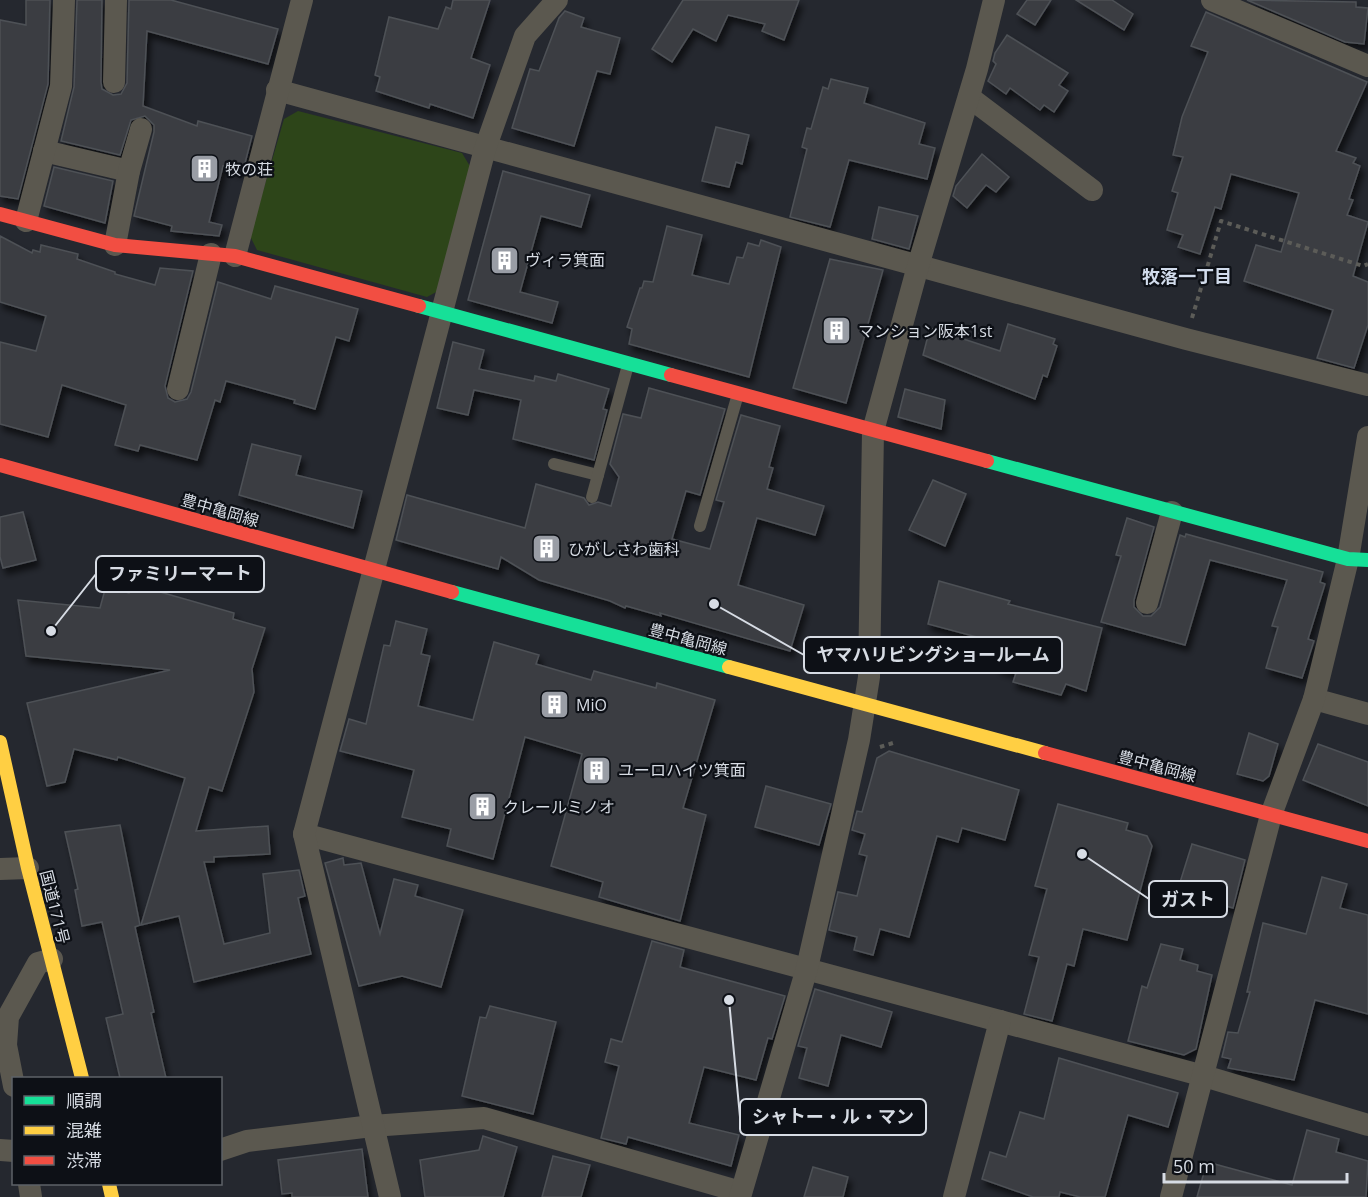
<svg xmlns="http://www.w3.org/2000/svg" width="1368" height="1197" font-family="'Open Sans','Noto Sans JP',sans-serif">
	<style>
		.green { fill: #2d4519 }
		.building { fill: #3b3e43; stroke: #4e5156; stroke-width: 1.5; filter: url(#shadow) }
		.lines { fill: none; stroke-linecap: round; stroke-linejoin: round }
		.path { stroke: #5c5c58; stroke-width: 4; stroke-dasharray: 4.5 4.5; stroke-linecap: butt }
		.lane { stroke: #5b584f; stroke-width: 12 }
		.street { stroke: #5b584f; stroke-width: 22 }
		.fast { stroke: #16e098; stroke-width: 14 }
		.slow { stroke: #ffcf43; stroke-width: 14 }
		.jam { stroke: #f24e42; stroke-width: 14 }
		.labels { text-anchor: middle; stroke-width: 4.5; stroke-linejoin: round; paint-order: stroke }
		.poi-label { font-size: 16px; fill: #d7dce4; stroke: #0d1016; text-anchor: start }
		.street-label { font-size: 16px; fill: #d7dce4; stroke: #0d1016 }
		.neighbourhood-label { font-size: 18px; font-weight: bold; fill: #d1dbeb; stroke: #0d1016 }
		.leader { fill: none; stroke: #d7dce4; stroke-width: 2 }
		.callout-dot { fill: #d7dce4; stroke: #0d1016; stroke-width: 2 }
		.callout { fill: #0d1016; stroke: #d7dce4; stroke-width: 2 }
		.callout-label { font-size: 18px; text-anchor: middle; font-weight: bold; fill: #d7dce4 }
	</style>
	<defs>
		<filter id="shadow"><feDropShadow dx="3.5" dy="6" stdDeviation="3" flood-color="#0009"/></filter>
	</defs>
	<rect width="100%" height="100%" fill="#25282f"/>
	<polygon class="green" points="298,111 462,153 471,168 438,291 427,297 257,250 250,236 284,119"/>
	<g class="building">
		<polygon points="26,0 50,0 48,84 18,199 0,196 0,20 26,25"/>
		<polygon points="77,0 102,0 101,82 102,89 113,95 121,94 127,83 129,0 171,0 278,29 268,64 147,31 143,106 197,126 198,121 252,136 243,171 223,166 209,222 222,225 219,236 171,231 172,226 134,216 154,132 154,125 145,116 131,120 120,155 61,141 74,87"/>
		<polygon points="453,0 490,0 471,58 490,65 473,118 430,104 429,108 376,91 380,77 375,75 389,17 438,29 446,7 451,9"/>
		<polygon points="683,0 799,0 784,40 762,31 765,24 728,15 716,41 693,29 672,62 652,49"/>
		<polygon points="1027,0 1051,0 1035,25 1017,14"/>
		<polygon points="1076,0 1112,0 1133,14 1124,30"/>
		<polygon points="1247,0 1356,2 1356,7 1368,8 1364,44 1345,42"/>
		<polygon points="565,11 584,18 581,27 620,38 610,74 597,71 574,146 512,128 530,69 539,71 559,18"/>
		<polygon points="1206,12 1367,82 1336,151 1356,158 1353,163 1360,166 1349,199 1353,200 1347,215 1368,222 1353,276 1368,282 1368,325 1354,368 1317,358 1333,310 1244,281 1256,245 1281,252 1299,193 1231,174 1221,209 1215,207 1200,254 1178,247 1183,235 1167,230 1178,193 1172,191 1183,157 1173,155 1182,117 1208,52 1191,46"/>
		<polygon points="1007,35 1068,73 1059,85 1068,91 1054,112 1044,105 1040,110 1010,88 1006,94 988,81 996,64 993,61 995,53"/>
		<polygon points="831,79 868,88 864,103 925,123 919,144 935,148 927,179 849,160 830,227 790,217 807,149 802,147 807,128 811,129 823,87 828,89"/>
		<polygon points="716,127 749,135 742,164 736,162 729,187 702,181"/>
		<polygon points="982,154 1009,177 996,192 986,185 967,208 953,196 956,186"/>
		<polygon points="54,167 113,181 105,223 44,206"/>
		<polygon points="503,171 590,195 581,227 541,216 520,292 558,302 552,323 468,300"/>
		<polygon points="879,207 918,216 909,249 872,239"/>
		<polygon points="667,226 702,235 692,275 729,284 737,257 743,258 748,243 759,246 761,240 781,247 749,377 629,344 632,329 627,327 640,288 642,288 644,281 653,282"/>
		<polygon points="0,236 32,253 33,250 40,252 41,245 78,254 77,259 115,272 115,274 155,285 160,268 193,271 165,386 168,398 175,402 187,399 191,392 218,282 271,299 275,286 358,309 349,341 336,337 315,409 294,403 295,400 226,381 220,402 215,400 197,460 140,445 138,451 115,445 126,405 62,385 48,437 0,424 0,342 36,351 46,316 0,302"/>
		<polygon points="830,259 883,270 846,403 793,388"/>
		<polygon points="1008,324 1055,339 1053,344 1057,346 1047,377 1043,375 1035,399 923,355 930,328 1000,351"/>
		<polygon points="453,342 484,350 479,369 534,381 535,376 556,381 558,374 609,389 603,409 607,410 594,460 513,439 521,400 474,390 468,415 437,408"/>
		<polygon points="649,388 725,409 700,495 686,491 672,539 710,549 724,502 716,500 741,415 780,426 769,467 773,468 767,489 824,506 815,535 757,518 738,585 804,605 790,651 660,613 661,616 626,606 625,608 610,601 539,580 501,557 498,569 396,540 407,495 525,528 536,484 584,498 589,505 598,502 611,506 619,477 610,464 623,414 641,418"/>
		<polygon points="905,389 945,400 941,429 898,417"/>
		<polygon points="252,444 301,456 296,475 362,491 353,528 239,495"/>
		<polygon points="933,480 966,494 945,546 909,530"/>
		<polygon points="23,512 36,560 3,568 0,557 0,517"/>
		<polygon points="1127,518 1154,527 1134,600 1134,607 1143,616 1151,616 1160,607 1180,535 1185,537 1186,534 1323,572 1320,582 1325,584 1308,639 1314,641 1302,678 1266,668 1278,627 1272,626 1287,580 1210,560 1185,645 1101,622 1121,556 1116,555"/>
		<polygon points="939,581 1010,601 1008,604 1102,628 1086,691 1066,684 1061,695 1013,682 1016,673 997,667 1003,644 928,624"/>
		<polygon points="132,584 234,613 233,619 265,628 252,669 254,692 222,791 209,787 196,831 268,826 270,854 214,857 214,862 204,862 224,944 270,933 263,874 299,870 305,896 298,898 311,954 194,982 179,916 141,925 185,778 118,757 117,760 74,749 65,782 47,786 27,703 170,670 26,656 18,600 100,608 106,586 129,593"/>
		<polygon points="396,621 427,629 421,654 430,656 418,706 473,720 494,642 539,655 536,664 591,680 594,671 656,688 657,683 715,700 683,808 706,815 680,921 599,897 603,882 551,866 582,754 525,737 493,859 447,846 451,829 402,817 414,770 340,751 349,719 366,724 384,645 390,646"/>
		<polygon points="1249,733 1278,744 1269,776 1263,781 1237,774"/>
		<polygon points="1318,744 1368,762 1368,806 1303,780"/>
		<polygon points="889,751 1019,790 1005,840 962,828 958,842 937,836 909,937 880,929 873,955 854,950 857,937 829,930 838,892 857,896 867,856 859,854 865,834 852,830 857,811 862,812 877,758"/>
		<polygon points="766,786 831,804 819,845 755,827"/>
		<polygon points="1058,804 1128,823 1126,830 1147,836 1152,846 1127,940 1083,929 1074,966 1067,964 1052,1021 1024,1014 1039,957 1029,955 1047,889 1035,886"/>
		<polygon points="120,825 140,925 135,927 154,1012 151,1013 166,1078 120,1078 106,1018 123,1014 102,922 82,926 75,890 78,889 65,832"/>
		<polygon points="1192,844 1245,860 1233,908 1177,892"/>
		<polygon points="343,858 344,865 361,863 380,934 394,879 418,885 415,896 463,910 441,987 402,976 359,986 325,863"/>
		<polygon points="1322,877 1347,884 1340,908 1368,915 1368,1014 1315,1000 1294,1080 1228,1068 1231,1059 1222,1057 1228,1032 1238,1033 1250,992 1247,992 1263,923 1306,934"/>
		<polygon points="652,941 684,950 680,967 785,996 772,1039 768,1038 756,1080 704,1067 689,1123 739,1135 731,1166 628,1137 626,1144 601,1138 619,1066 605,1062 611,1039 622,1042"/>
		<polygon points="1161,944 1183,949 1180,960 1198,965 1197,971 1212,975 1196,1049 1184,1055 1128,1041 1142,986 1147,988"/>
		<polygon points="815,989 892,1012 881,1047 841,1035 828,1086 799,1078 807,1048 798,1046"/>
		<polygon points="490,1006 556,1022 533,1114 462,1096 480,1017 486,1018"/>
		<polygon points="1059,1058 1178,1093 1168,1127 1128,1115 1105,1197 1080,1197 1060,1192 1059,1197 1033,1197 982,1179 990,1152 1006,1157 1020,1112 1044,1119"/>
		<polygon points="1307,1130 1339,1139 1336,1152 1368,1161 1366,1197 1197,1197 1207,1162 1292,1185"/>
		<polygon points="483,1136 517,1147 503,1197 425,1197 420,1160 479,1150"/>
		<polygon points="362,1149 368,1197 292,1197 292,1193 282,1194 278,1160"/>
		<polygon points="553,1156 590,1165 581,1197 542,1197"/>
		<polygon points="813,1167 848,1177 843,1197 804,1197"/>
	</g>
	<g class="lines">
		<g class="path">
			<polyline points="1192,318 1221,221 1363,266 1368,264"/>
			<polyline points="880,747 896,742"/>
		</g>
		<g class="lane">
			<polyline points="554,464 598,475"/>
			<polyline points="592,497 628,365"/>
			<polyline points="700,526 738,394"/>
		</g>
		<g class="street">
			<polyline points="1212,0 1368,66"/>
			<polyline points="114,82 116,0"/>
			<polyline points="277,90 1186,339 1368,385"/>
			<polyline points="969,97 1092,190"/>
			<polyline points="44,151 129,171"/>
			<polyline points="26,221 61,86 64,0"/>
			<polyline points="115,245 129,171 141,129"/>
			<polyline points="235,256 302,0"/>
			<polyline points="178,389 211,254"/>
			<polyline points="1147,603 1172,512"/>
			<polyline points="1314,699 1368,714"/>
			<polyline points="304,834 1204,1076 1368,1125"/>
			<polyline points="0,869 28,868"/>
			<polyline points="14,1086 6,1045 8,1017 38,963 52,959"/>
			<polyline points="0,1150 14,1151"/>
			<polyline points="220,1150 247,1141 372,1126 484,1118 741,1192"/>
			<polyline points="29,1184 31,1197"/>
			<polyline points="390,1197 304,834 485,149 525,36 557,0"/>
			<polyline points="740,1197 807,968 859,740 869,677 873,431 918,266 977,69 994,0"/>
			<polyline points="954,1197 1000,1021"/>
			<polyline points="1171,1197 1271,815 1314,699 1348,559 1368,437"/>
		</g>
		<g class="fast">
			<polyline points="419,306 671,375"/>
			<polyline points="987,461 1348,559 1368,560"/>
			<polyline points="452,592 729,667"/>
		</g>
		<g class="slow">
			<polyline points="729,667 1045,753"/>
			<polyline points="0,742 28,868 82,1078"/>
			<polyline points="109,1184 112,1197"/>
		</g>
		<g class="jam">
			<polyline points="0,214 115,245 235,256 419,306"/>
			<polyline points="671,375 987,461"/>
			<polyline points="0,465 452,592"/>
			<polyline points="1045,753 1368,841"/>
		</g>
	</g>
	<defs>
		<symbol id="building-square" viewBox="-11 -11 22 22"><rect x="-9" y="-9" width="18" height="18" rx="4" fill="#999da5" stroke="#0d1016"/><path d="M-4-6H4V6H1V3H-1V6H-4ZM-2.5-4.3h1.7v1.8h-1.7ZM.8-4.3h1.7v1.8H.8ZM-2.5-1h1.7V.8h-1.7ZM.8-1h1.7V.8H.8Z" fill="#fff"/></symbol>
	</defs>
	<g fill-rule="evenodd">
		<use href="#building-square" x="188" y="152" width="33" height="33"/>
		<use href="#building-square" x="488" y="244" width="33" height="33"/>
		<use href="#building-square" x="820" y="314" width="33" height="33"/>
		<use href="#building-square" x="530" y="532" width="33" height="33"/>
		<use href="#building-square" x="538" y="688" width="33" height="33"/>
		<use href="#building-square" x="580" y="754" width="33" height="33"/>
		<use href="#building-square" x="466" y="790" width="33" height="33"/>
	</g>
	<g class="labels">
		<g class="poi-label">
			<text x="225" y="175">牧の荘</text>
			<text x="525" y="266">ヴィラ箕面</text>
			<text x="858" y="337">マンション阪本1st</text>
			<text x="568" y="555">ひがしさわ歯科</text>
			<text x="576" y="711">MiO</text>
			<text x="618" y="776">ユーロハイツ箕面</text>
			<text x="503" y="813">クレールミノオ</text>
		</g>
		<g class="street-label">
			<text transform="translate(220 510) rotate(16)" y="6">豊中亀岡線</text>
			<text transform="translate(688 639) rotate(15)" y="6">豊中亀岡線</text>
			<text transform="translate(1157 766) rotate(15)" y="6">豊中亀岡線</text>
			<text transform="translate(55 907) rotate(76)" y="6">国道171号</text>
		</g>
		<g class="neighbourhood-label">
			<text x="1187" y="283">牧落一丁目</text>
		</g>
	</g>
	<path class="leader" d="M51 631L96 574M714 604L804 655M1082 854L1149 899M729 1000L740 1117"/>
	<g class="callout-dot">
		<circle cx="51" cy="631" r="6"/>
		<circle cx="714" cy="604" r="6"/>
		<circle cx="1082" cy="854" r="6"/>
		<circle cx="729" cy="1000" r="6"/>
	</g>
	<g class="callout">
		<rect x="96" y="556" width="168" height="36" rx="6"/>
		<rect x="804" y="637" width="258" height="36" rx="6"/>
		<rect x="1149" y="881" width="78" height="36" rx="6"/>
		<rect x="740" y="1099" width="186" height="36" rx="6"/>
	</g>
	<g class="callout-label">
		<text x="180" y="580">ファミリーマート</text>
		<text x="933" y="661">ヤマハリビングショールーム</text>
		<text x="1188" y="906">ガスト</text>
		<text x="833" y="1123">シャトー・ル・マン</text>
	</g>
	<rect x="12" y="1077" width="210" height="108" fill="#0d1016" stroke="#5e6268" stroke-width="1.5"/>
	<rect x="24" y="1096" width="30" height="9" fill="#16e098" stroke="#5e6268" stroke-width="1.5"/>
	<text x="66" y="1107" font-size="18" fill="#d7dce4">順調</text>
	<rect x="24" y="1126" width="30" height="9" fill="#ffcf43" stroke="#5e6268" stroke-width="1.5"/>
	<text x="66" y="1137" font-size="18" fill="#d7dce4">混雑</text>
	<rect x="24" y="1156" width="30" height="9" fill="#f24e42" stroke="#5e6268" stroke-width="1.5"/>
	<text x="66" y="1167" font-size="18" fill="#d7dce4">渋滞</text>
	<path d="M1164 1173v9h183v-9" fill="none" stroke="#d7dce4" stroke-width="3"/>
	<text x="1173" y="1173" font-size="18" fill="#d7dce4" stroke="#0d1016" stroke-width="4.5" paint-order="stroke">50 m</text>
</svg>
